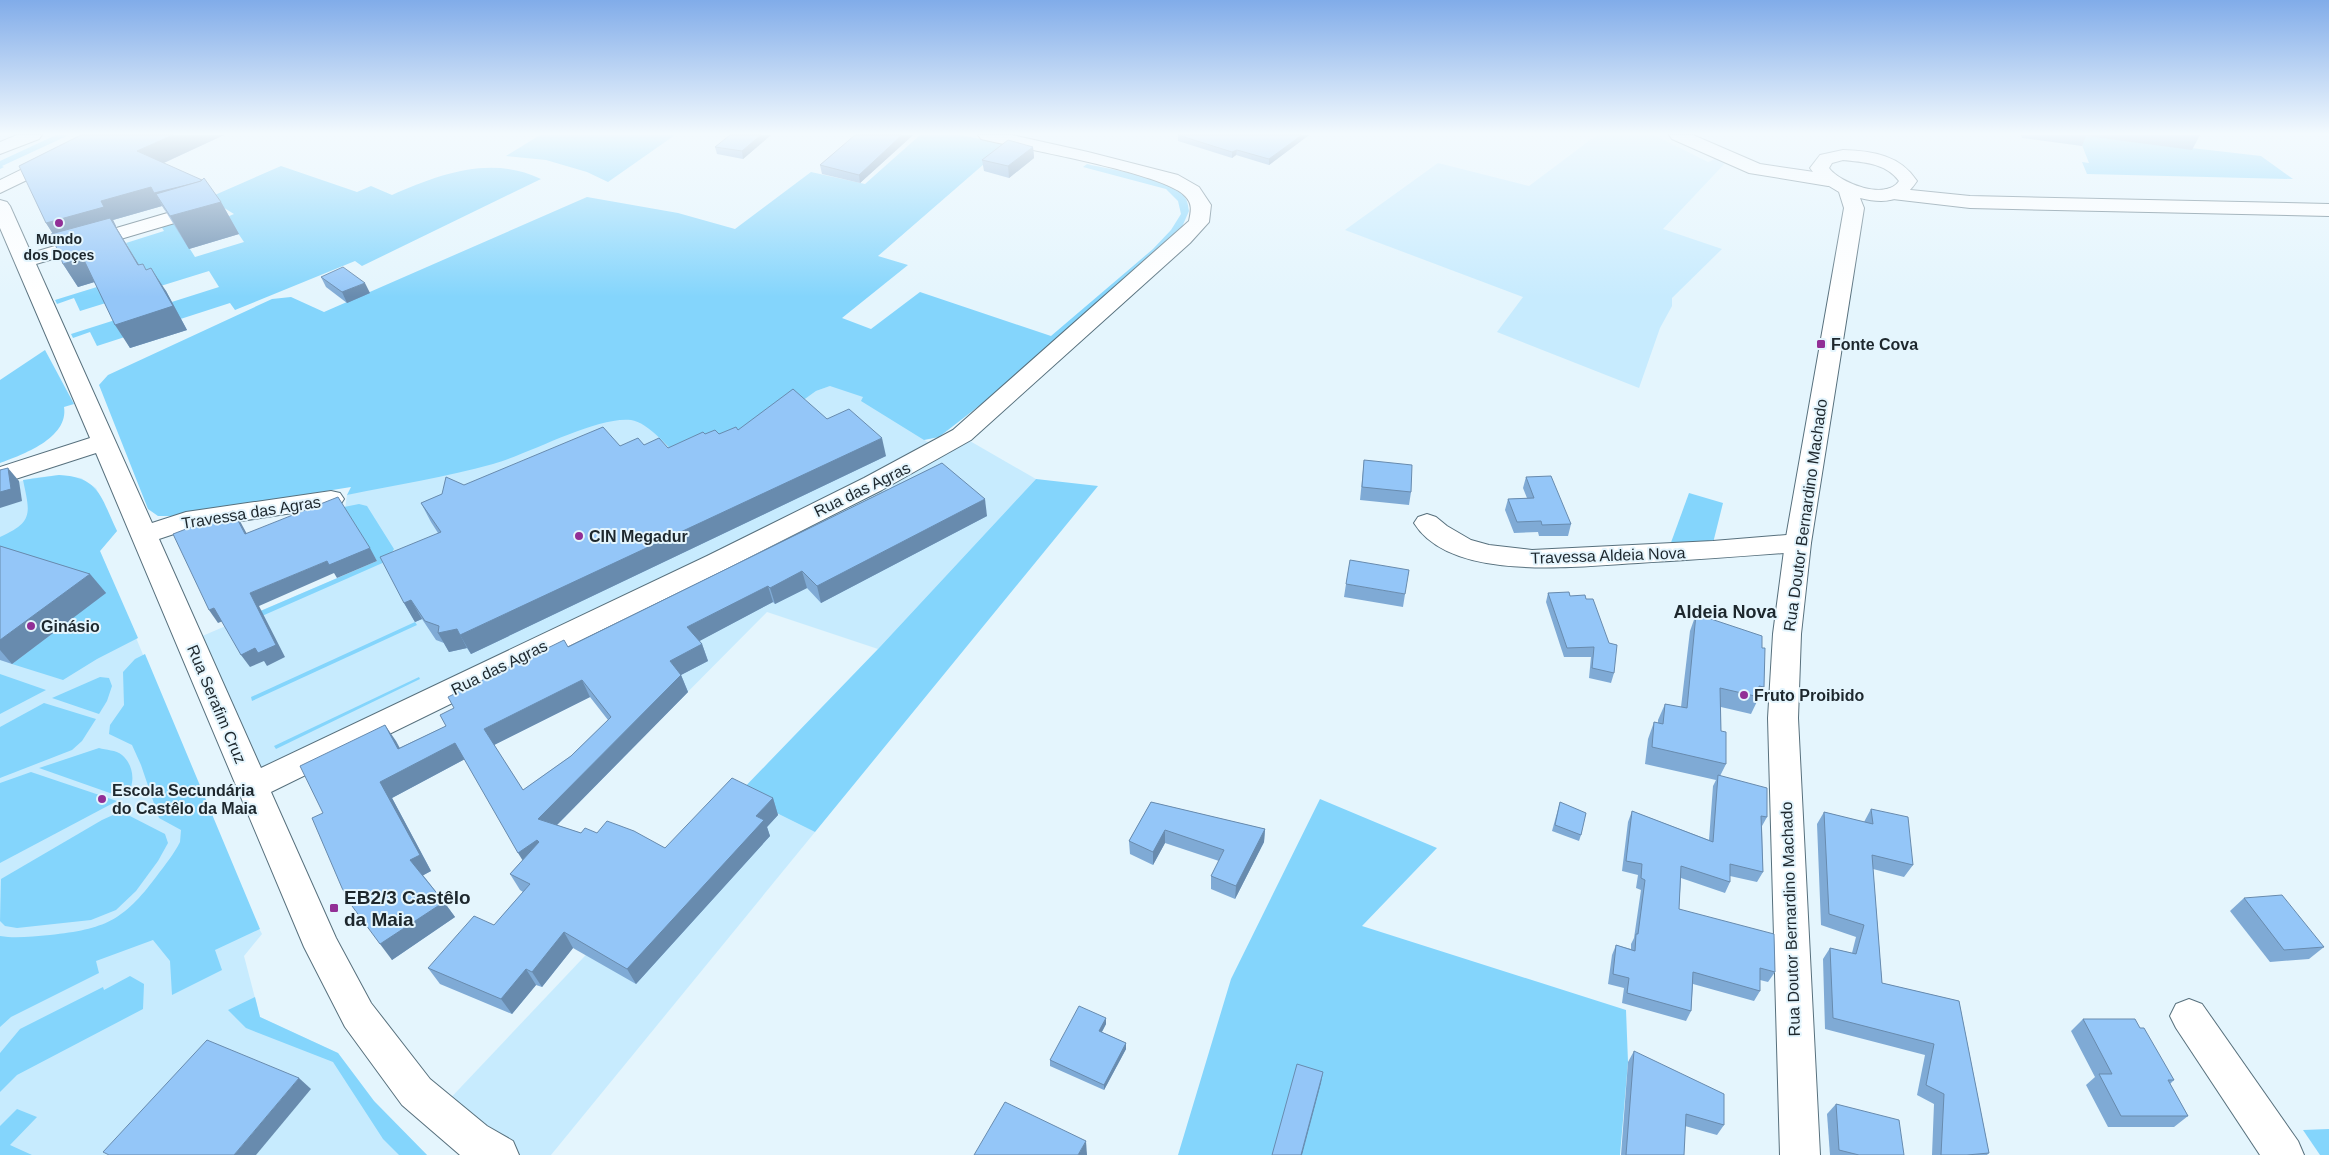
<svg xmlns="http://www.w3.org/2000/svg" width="2329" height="1155" font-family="Helvetica,sans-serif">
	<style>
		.built { fill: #c7ebfe }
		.green { fill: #84d5fc }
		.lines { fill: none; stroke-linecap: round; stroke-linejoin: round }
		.minor-casing { stroke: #57707d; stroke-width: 2 }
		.major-casing { stroke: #57707d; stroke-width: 2 }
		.minor { fill: #fff; fill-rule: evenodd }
		.major { fill: #fff; fill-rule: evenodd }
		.wall { fill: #7faad5; fill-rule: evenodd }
		.shaded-wall { fill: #688bae }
		.building { fill: #94c6f8; stroke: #688bae; fill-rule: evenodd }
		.poi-dot { fill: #922f96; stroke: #e4f5fd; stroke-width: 2 }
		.labels { text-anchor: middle; stroke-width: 4; stroke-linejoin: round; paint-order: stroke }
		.far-poi-label { font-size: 14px; font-weight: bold; fill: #1d272d; stroke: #e4f5fd }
		.poi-label { font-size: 16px; font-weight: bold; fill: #1d272d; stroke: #e4f5fd; text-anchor: start }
		.street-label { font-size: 16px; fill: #1d272d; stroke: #e4f5fd }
		.neighbourhood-label { font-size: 18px; font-weight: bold; fill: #1d272d; stroke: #e4f5fd }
		.near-poi-label { font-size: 19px; font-weight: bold; fill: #1d272d; stroke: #e4f5fd; text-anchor: start }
	</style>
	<rect width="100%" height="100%" fill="#e4f5fd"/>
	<g class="built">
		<polygon points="1597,135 1654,135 1708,162 1715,159 1728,160 1663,229 1722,249 1672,298 1672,306 1660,328 1639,388 1497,332 1523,297 1345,230 1438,163 1529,186"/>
		<polygon points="865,373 920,437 941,451 963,437 1036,479 878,649 767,612 645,735 569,631 256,781 193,640 377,561 345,509 347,495 587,424 631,415 741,445 816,391"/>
		<polygon points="59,475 81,478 96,488 117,531 100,551 247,905 262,934 244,956 260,1017 338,1053 374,1101 427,1155 0,1155 0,487 33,478"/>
		<polygon points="738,794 815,832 551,1155 516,1155 443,1106"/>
	</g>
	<g class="green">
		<polygon points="56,135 69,135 2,166 4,167 0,169 0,161"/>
		<polygon points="540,135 675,135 608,182 587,172 546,160 506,156"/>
		<path d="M920,135H960L1007,144L878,256L908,265L842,318L871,329L920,292L1051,336L1153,249L1171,230L1181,214L1178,201L1166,189L1083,167L1087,164C1111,170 1169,177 1184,196C1188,201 1188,206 1189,211L1182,227L984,402L939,437L924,440L861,401L863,397L830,386L816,391L741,445L683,462C671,450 648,422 631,420C597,416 529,454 493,464C445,477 396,485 347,495L351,487L172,516H158L148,509L99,385L108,375L272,299L291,297L324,312L587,197L678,213L735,229L811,172L865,184Z"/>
		<polygon points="2078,135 2261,156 2293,179 2087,174 2082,162 2089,163"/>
		<path d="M281,166L357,192L371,186L392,195C440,174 491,155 541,179L362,266L355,261L235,310L230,303L97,346L90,332L73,338L71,334L219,287L209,271L80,311L74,298L57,304L55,300L142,273L126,243L164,231L161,226L173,222L195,257L244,242L227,217L234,214L208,198Z"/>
		<path d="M45,350L74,404L64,407C69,438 22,455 0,463V380Z"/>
		<path d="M59,475C100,477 101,498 117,531L100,551L138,638L97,659L63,680L12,664L105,593L0,560V537C34,522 30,513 23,480Z"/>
		<polygon points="1036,479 1098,486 815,832 738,794 878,649"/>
		<polygon points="1689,493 1723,503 1712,547 1669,548"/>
		<polygon points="359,504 367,506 394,549 387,561 246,623 244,618 377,561 344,507"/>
		<polygon points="415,622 417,625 252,701 251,697"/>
		<path d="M145,654L260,929L215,950L222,970L172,995L170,961L153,940L96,961L99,973L11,1017L0,1027V936C17,939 33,936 50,935C105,929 123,921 156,877C165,865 174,854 180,842L181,830L159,818L141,765L132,745L109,734L110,725L124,705L123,672L135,659Z"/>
		<polygon points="0,674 46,690 0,714"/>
		<polygon points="100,677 109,678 112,686 107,701 99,714 52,698"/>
		<polygon points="419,677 420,679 276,749 274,746"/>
		<polygon points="44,703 96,719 82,741 72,750 0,778 0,727"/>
		<path d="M99,748C106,750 116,750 122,755C135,766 136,787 124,798L39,768Z"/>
		<polygon points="31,772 117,801 0,863 0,783"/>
		<polygon points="1320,799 1437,848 1362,926 1626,1010 1628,1062 1620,1155 1178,1155 1231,979"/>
		<polygon points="126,814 165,834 168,843 158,861 136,891 116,910 91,920 17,928 5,926 0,921 1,879 102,820 113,815"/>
		<polygon points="130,976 144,984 143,1009 17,1075 0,1092 0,1053 20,1029 103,987 104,990"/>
		<polygon points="255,997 260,1017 338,1053 374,1101 427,1155 399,1155 383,1139 333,1062 246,1028 228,1010"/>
		<polygon points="17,1109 37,1117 10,1145 32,1155 0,1155 0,1126"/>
		<polygon points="2329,1129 2329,1155 2320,1155 2303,1130"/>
	</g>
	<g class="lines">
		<defs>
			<g id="minor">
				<polygon points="92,135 115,135 112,139 0,193 0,180"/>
				<path d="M978,135H1012L1088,152L1178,175L1199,187L1211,205L1209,222L1190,243L971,440L882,490L726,569L271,792L336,938L371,1003L430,1079L487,1126L513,1141L519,1155H460L402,1105L345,1027L304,947L96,453L0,484V467L90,438L0,228V200L7,202L10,206L31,253L205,202L212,204L215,208L212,212L36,264L152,523L186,512L331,491L340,493L344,499L340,505L331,507L189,529L159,539L261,768L707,556L864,478L953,430L1189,221C1191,211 1193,204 1185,196C1165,173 1018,148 981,139Z"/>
				<polygon points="1669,135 1693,135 1760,164 1828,174 1835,176 1837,180 1835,184 1828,186 1749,173 1672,139"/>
				<polygon points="1891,188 1970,196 2329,204 2329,216 1970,208 1884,198 1881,194 1884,190"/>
				<path d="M1427,514L1436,517L1447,526L1471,540L1489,545L1532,550L1713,541L1798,534L1807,537L1811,543L1807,549L1798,552C1745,556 1691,560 1638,563C1578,566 1451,583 1414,523L1418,517Z"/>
				<polygon points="2189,999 2202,1004 2298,1141 2304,1155 2260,1155 2176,1028 2170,1016 2176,1004"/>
			</g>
			<g id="major">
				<polygon points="17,135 42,135 39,139 0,154 0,142"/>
				<path d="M1843,150C1873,151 1900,155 1917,181C1904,202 1884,204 1860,198L1864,208L1811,543L1801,634L1798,718L1820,1155H1780L1768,718L1773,634L1785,543L1844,208L1839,192L1819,180L1810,168L1820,155ZM1843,160C1863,162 1886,163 1899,181C1886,201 1840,183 1829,168L1832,163Z"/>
			</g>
		</defs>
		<use href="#minor" class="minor-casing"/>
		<use href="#major" class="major-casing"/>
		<use href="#minor" class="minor"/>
		<use href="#major" class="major"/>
	</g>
	<g class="wall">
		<polygon points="81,135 224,135 164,163 221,202 239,234 189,249 166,212 162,206 113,220 116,226 116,227 139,265 147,270 166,291 187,330 130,348 94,282 78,287 63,264 53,234 46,223"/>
		<polygon points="771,135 743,159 717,154 715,147"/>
		<polygon points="855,135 913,135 860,183 822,174 820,165"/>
		<polygon points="1178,135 1309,135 1269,165 1236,155 1232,158 1178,141"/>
		<polygon points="2021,135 2200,135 2192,150 2086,136 2082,146 2022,138"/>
		<polygon points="1033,147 1034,158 1009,178 984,171 982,160"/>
		<polygon points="321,277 370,293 347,303 326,287"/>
		<polygon points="827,419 886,456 471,654 467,648 449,652 444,643 436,640 422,619 415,622 404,603 438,533 431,522 421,503 464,485 620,446 644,445 668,448 705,434 719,434 738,430"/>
		<polygon points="1364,460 1411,492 1409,505 1360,500"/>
		<path d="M942,463L987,516L821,603L807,588L775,604L773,602L699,641L702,644L708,661L681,675L688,692L557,825L581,833H597L665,848L773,798L778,815L767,827L770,836L636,984L573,948L542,987L536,985L512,1014L440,984L428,968L494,925L523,892L520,890L510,874L523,860L465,759L392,798L431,871L423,875L444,902L455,917L392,960L323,813L385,725L399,748L446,726L454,708L568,647ZM590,697L608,720L571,756L523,790L494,745Z"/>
		<polygon points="1526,477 1571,524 1568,536 1539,536 1538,532 1514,533 1505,510 1508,499 1527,498 1523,488"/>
		<polygon points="0,546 90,574 106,593 12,664 0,660"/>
		<polygon points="1346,584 1405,594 1403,607 1344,597"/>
		<polygon points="1548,593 1570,596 1614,673 1611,683 1589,678 1591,657 1564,657 1546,602"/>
		<polygon points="1696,614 1762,648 1764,687 1751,714 1721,707 1721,731 1726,764 1720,776 1767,817 1762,826 1763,872 1757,882 1730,876 1730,882 1725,893 1681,878 1679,909 1775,972 1768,982 1760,980 1760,991 1754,1001 1693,984 1691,1011 1686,1021 1622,1003 1624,988 1608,984 1612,955 1616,945 1631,949 1631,944 1634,938 1641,890 1636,888 1638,875 1622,871 1628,822 1632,811 1709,840 1713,786 1716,780 1645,764 1648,739 1654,722 1658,723 1658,720 1665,704 1681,707 1690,631"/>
		<polygon points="1151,802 1265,829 1264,842 1235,899 1211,889 1211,876 1219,861 1165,843 1153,865 1130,854 1129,841"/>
		<polygon points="1560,802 1581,835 1579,841 1552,831"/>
		<polygon points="1871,809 1913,865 1904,877 1873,869 1882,983 1959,1001 1989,1153 1987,1155 1932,1155 1934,1104 1917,1095 1925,1055 1825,1029 1823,959 1830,948 1852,953 1856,937 1821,925 1817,824 1824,812 1864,822"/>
		<polygon points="2244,898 2324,947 2309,959 2270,962 2230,911"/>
		<polygon points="1106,1018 1106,1024 1102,1032 1126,1043 1126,1049 1104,1090 1050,1066 1050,1060"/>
		<polygon points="2083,1019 2140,1028 2174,1080 2170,1084 2188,1116 2174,1127 2108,1127 2086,1085 2095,1077 2071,1031"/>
		<polygon points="1634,1051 1724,1125 1717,1135 1685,1126 1684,1155 1621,1155 1628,1062"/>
		<polygon points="1836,1104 1904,1155 1830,1155 1827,1114"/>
	</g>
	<g class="shaded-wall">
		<polygon points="173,135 224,135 148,170 137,151"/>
		<polygon points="761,135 771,135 743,159 742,151"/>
		<polygon points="902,135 913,135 860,183 859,175"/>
		<polygon points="1302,135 1309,135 1269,165 1269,159"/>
		<polygon points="1033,147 1034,158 1009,178 1008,166"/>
		<polygon points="1237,150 1236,155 1232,158 1232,152"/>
		<polygon points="203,180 156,194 166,212 154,193"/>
		<polygon points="151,187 162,206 113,220 116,226 116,227 153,288 59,243 46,223 101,201"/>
		<polygon points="221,202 239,234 189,249 170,216"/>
		<polygon points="83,258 98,281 78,287 63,264"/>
		<polygon points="151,268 166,291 187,330 130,348 115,325"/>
		<polygon points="365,283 370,293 347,303 342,292"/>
		<polygon points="882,438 886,456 471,654 460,635"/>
		<polygon points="8,468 19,481 22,501 0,508 0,492"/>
		<polygon points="985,499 987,516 821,603 817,586"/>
		<polygon points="233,511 241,523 254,547 245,534"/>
		<polygon points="370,548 377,561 337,578 334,573 259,606 285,657 267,666 264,661 250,667 241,655 250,593 327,561"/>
		<polygon points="802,571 807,588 775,604 770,588"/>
		<polygon points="90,574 106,593 12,664 0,650 0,640"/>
		<polygon points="768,586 773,602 694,644 687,627"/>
		<polygon points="411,600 422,619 415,622 404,603"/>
		<polygon points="214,608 223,621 218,623 209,610"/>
		<polygon points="457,629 467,648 449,652 438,633"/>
		<polygon points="702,644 708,661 677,677 670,661"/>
		<polygon points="681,675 688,692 547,835 538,819"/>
		<polygon points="582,680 590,697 494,745 484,729"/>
		<polygon points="385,725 396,741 409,765 398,749"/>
		<polygon points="455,743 465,759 392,798 431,871 422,876 410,860 380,782"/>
		<polygon points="773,798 778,815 767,827 770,836 636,984 627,969 756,816"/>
		<polygon points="1265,829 1264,842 1235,899 1236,886"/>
		<polygon points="1165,830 1165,843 1153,865 1153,852"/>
		<polygon points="537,840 546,856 528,869 518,853"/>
		<polygon points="444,902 455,917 392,960 380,944"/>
		<polygon points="564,932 573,948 542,987 532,972"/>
		<polygon points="526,969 536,985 512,1014 501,999"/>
		<polygon points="1106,1018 1106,1024 1099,1037 1099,1031"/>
		<polygon points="1126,1043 1126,1049 1104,1090 1104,1085"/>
		<polygon points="1323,1072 1321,1083 1302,1155 1301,1155"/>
		<polygon points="299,1078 311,1089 256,1155 234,1155"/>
		<polygon points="1086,1141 1087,1155 1078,1155"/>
	</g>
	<g class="building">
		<polygon points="81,135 173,135 137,151 202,180 199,182 154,193 151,187 101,201 104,207 46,223 19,166"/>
		<polygon points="730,135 761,135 742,151 715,147"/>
		<polygon points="855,135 902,135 859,175 820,165"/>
		<polygon points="1178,135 1302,135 1269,159 1237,150 1232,152"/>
		<polygon points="1008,140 1033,147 1008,166 982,160"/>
		<polygon points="204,178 221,202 170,216 156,194 201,181"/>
		<polygon points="110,218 138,265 143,264 146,270 151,268 173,306 115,325 83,258 63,264 51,234"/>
		<polygon points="343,267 365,283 342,292 321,277"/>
		<polygon points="793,389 827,419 849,409 882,438 460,635 457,629 438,633 439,626 425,621 411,600 404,603 380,557 441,532 421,503 442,494 446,477 464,485 603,427 620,446 638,438 644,445 659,438 668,448 703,432 705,434 715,430 719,434 736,427 738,430"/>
		<polygon points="1364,460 1412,465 1411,492 1362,487"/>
		<path d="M942,463L985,499L817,586L802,571L770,588L768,586L687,627L702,644L670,661L681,675L538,819L581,833L585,828L597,833L607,821L634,831L665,848L732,778L773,798L756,816L764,820L627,969L564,932L532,972L526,969L501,999L428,968L474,916L494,925L530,884L510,874L539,842L537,840L518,853L455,743L380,782L420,855L410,860L444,902L380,944L352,906L342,888L312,818L323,813L300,766L385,725L398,749L446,726L440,715L454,708L448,697L564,640L568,647ZM582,680L611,717L571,756L523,790L484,729Z"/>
		<polygon points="8,468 11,489 0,492 0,470"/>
		<polygon points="1551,476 1571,524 1542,525 1541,521 1517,522 1508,499 1534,498 1526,477"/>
		<polygon points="338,497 370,548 329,565 327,561 250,593 276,645 258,653 255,648 241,655 214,608 209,610 173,534 233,511 245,534"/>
		<polygon points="0,546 90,574 0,640"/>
		<polygon points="1350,560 1409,570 1405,594 1346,584"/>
		<polygon points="1569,592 1570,596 1585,595 1586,599 1593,599 1609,643 1617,645 1614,673 1592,668 1594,647 1567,648 1548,593"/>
		<polygon points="1696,614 1762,636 1762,648 1765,648 1764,687 1759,686 1759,697 1720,688 1721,731 1726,732 1726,764 1652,747 1654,722 1663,724 1665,704 1687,708"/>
		<polygon points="1718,775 1767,788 1767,817 1761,816 1763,872 1730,864 1730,882 1681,866 1679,909 1774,934 1775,972 1760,968 1760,991 1693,972 1691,1011 1627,993 1629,978 1613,974 1616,945 1635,951 1636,934 1638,934 1645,880 1641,878 1642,864 1626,861 1632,811 1713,842"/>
		<polygon points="1151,802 1265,829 1236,886 1211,876 1224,850 1165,830 1153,852 1129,841"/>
		<polygon points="1560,802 1586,813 1581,835 1555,825"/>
		<polygon points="1871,809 1908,817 1913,865 1872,855 1882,983 1959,1001 1989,1153 1967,1155 1941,1155 1944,1094 1926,1085 1934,1044 1833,1018 1830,948 1856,954 1864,925 1829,914 1824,812 1873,824"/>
		<polygon points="2282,895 2324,947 2284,950 2244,898"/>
		<polygon points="1079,1006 1106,1018 1099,1031 1126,1043 1104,1085 1050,1060"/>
		<polygon points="2083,1019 2135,1019 2140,1028 2144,1028 2174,1080 2168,1080 2188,1116 2121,1116 2099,1074 2112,1074"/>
		<polygon points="207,1040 299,1078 234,1155 109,1155 103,1152"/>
		<polygon points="1634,1051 1724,1094 1724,1125 1686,1114 1684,1155 1626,1155"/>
		<polygon points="1297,1064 1323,1072 1301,1155 1272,1155"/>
		<polygon points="1005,1102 1086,1141 1078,1155 974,1155"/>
		<polygon points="1836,1104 1899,1120 1904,1155 1859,1155 1839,1150"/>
	</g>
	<linearGradient id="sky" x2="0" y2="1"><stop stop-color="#81ace9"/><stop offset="0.45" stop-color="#f3fafe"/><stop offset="1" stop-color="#f3fafe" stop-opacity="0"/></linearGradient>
	<rect width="2329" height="297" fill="url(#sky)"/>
	<g class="poi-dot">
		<circle cx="59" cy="223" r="5"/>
		<rect x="1816" y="339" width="10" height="10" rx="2.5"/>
		<circle cx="579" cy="536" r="5"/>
		<circle cx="31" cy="626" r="5"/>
		<circle cx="1744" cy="695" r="5"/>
		<circle cx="102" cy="799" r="5"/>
		<rect x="329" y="903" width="10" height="10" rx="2.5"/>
	</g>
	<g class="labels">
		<g class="far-poi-label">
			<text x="59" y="244">Mundo<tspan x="59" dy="16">dos Doçes</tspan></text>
		</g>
		<g class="poi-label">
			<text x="1831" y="350">Fonte Cova</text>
			<text x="589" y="542">CIN Megadur</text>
			<text x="41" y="632">Ginásio</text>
			<text x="1754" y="701">Fruto Proibido</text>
			<text x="112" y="796">Escola Secundária<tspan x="112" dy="18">do Castêlo da Maia</tspan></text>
		</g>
		<g class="street-label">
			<text transform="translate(862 489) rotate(-26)" y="6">Rua das Agras</text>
			<text transform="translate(251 512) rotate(-9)" y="6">Travessa das Agras</text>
			<text transform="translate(1805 515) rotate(-82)" y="6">Rua Doutor Bernardino Machado</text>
			<text transform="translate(1608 555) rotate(-2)" y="6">Travessa Aldeia Nova</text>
			<text transform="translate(499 667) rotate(-26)" y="6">Rua das Agras</text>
			<text transform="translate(217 704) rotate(67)" y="6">Rua Serafim Cruz</text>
			<text transform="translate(1790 919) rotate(-92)" y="6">Rua Doutor Bernardino Machado</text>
		</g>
		<g class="neighbourhood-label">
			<text x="1725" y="618">Aldeia Nova</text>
		</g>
		<g class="near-poi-label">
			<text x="344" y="904">EB2/3 Castêlo<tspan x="344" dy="22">da Maia</tspan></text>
		</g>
	</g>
</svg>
